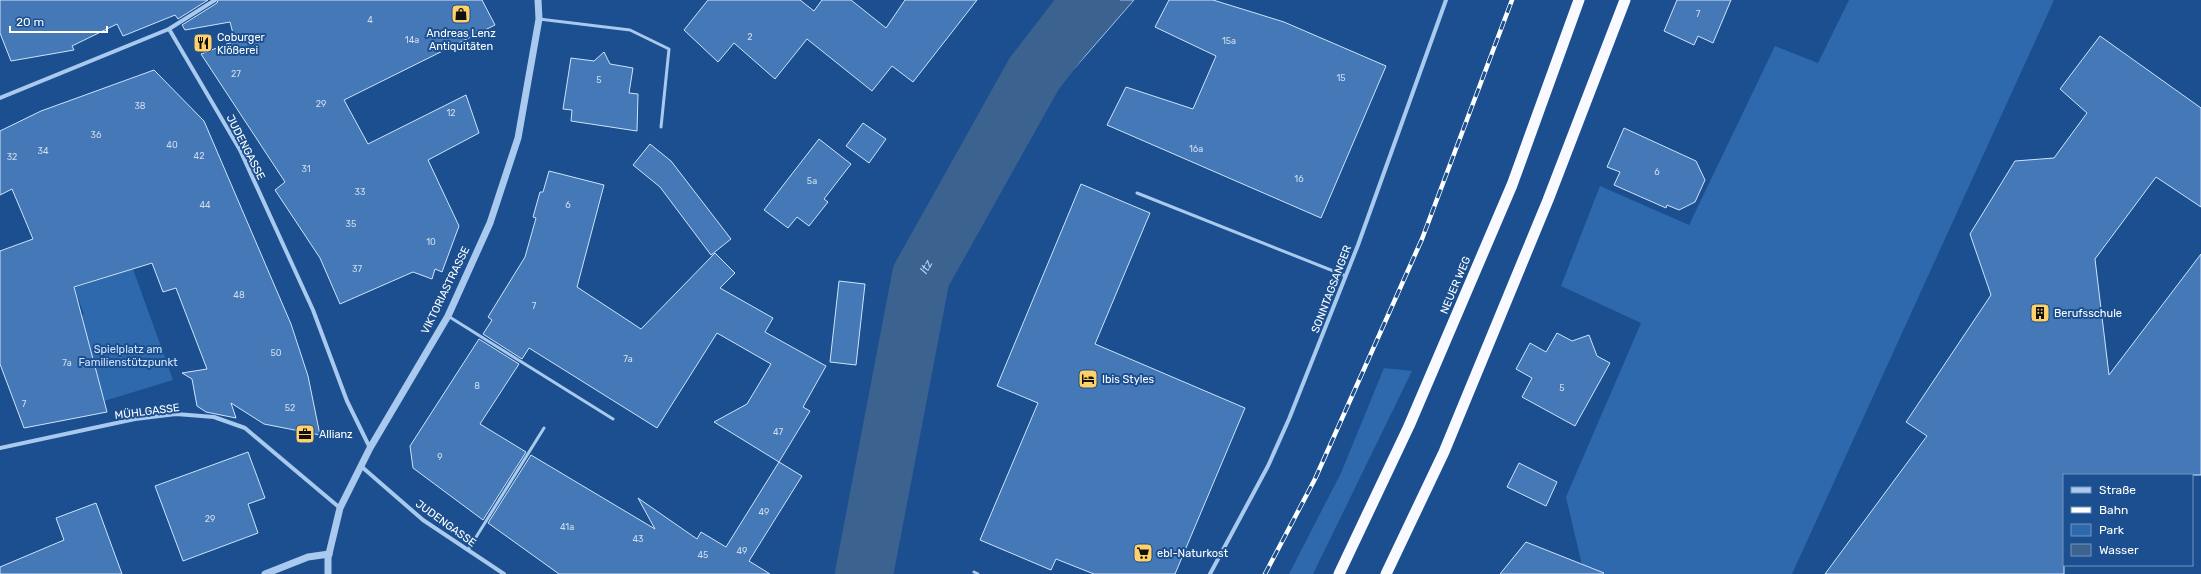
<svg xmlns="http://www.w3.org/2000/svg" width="2201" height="574" font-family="Rubik,sans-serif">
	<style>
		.green { fill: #2e69ad }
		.water { fill: #3c6290; stroke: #9cc4f0 }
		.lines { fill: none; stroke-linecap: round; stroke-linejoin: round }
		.river { stroke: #3c6290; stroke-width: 58 }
		.building { fill: #4478b7; stroke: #cfe3fa }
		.service { stroke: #a9c9ee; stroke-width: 3 }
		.minor { stroke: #a9c9ee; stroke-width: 4 }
		.tertiary { stroke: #a9c9ee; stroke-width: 7 }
		.trunk { stroke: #f8faff; stroke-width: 11 }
		.rail-casing { stroke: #fff; stroke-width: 4.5 }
		.rail { stroke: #1b4f8f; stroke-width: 3; stroke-dasharray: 9; stroke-linecap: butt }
		.labels { text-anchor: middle; stroke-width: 4; stroke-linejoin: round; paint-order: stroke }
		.number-label { font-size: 9px; fill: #d0dded }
		.poi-label { font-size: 11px; fill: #fff; stroke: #1b4f8f; text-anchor: start }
		.street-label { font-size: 11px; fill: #fff; stroke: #1b4f8f }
		.park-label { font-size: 11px; fill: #cfe3fa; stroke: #1b4f8f }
		.water-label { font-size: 12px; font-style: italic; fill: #b5d3f5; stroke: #1b4f8f }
	</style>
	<rect width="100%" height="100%" fill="#1b4f8f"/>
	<g class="green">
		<polygon points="1849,0 2054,0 1792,574 1584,574 1566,497 1641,323 1561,286 1600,186 1689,225 1775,46 1818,63"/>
		<polygon points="133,269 173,380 104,401 81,316 84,314 74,288"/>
		<polygon points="1384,368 1412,371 1313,574 1289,574 1341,473"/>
	</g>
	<polygon class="water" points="1065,0 1134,0 1073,70 1036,35"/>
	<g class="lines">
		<path class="river" id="s1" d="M864,574L921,276L1034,74L1091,0"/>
	</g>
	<g class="building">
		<polygon points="0,0 208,0 178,19 175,15 123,36 117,24 72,46 74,50 11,61 0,33"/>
		<polygon points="218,0 482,0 495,25 344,100 368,144 466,95 479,133 428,160 459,226 442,272 435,269 432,279 413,272 340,304 320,258 275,190 285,182 201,54 235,41 230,22 185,30 182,25 217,3"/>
		<polygon points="708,0 800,0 814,11 822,0 851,0 886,28 905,0 977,0 913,82 892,66 872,91 807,39 775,79 734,43 718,62 684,30"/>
		<polygon points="1169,0 1213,0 1284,22 1386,66 1321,218 1107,125 1126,87 1193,109 1216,56 1155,27"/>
		<polygon points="1677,0 1731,0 1713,43 1698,36 1694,45 1664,31"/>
		<polygon points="2100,36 2201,108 2201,207 2156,177 2095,259 2109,375 2201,254 2201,475 2064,475 2064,574 1825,574 1927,436 1906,422 1991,295 1970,234 2015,161 2054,158 2087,113 2060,89"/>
		<polygon points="604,52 610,64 633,68 629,93 638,94 637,131 571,121 572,110 563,109 571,58 594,61"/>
		<polygon points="154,70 204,121 291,324 308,376 320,435 264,424 231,403 236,418 206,412 197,406 192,379 182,373 207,369 176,288 163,292 152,263 74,287 107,412 24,428 0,364 0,251 33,239 12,189 0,195 0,131 41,111"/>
		<polygon points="863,123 886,139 869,163 846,146"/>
		<polygon points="1624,128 1696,161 1705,180 1695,202 1679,210 1667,205 1666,208 1614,185 1620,172 1607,167"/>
		<polygon points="819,139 851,164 824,199 828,202 809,226 797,217 788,228 764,210"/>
		<polygon points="650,144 671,161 731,239 711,255 660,187 633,165"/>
		<polygon points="549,171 604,185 577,287 641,329 715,253 735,273 720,288 773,318 765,332 826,366 803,407 810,411 779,462 714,422 747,404 771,364 717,333 657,428 529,348 522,359 483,334 492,320 488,317 525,257 536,218 533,217 540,192 543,192"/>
		<polygon points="1081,184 1150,213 1095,344 1245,408 1175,574 1094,574 1056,559 1051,570 980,540 1038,403 997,386"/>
		<polygon points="839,281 865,284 856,365 830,362"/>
		<polygon points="1557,333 1572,341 1589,335 1597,356 1610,363 1575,426 1522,397 1532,378 1516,369 1530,343 1546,352"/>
		<polygon points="479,339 519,364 480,424 526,452 483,520 413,468 410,446"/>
		<polygon points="248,452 265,498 248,504 258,533 183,561 155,486"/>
		<polygon points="531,455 655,529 638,498 697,539 701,532 726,547 779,462 802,476 749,561 770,574 559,574 488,523"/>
		<polygon points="1519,463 1557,482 1546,506 1507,487"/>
		<polygon points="96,503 122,574 0,574 0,567 64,540 56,518"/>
		<polygon points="1526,542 1604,573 1603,574 1500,574"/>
	</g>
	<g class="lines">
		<g class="service">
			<polyline points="539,19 630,30 669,49 661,127"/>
			<polyline points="1137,193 1346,276"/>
			<polyline points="448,316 613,419"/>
			<polyline points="468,550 544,428"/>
			<polyline points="974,572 978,574"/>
		</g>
		<g class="minor">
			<polyline points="169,29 240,150 313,310 347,401 370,448"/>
			<polyline points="0,98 169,29 215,0"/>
			<polyline points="0,448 135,419 176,414 214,417 245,428 340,508"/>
			<polyline points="362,467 423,520 504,574"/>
			<polyline points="1210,574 1268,466 1289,419 1358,245 1446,0"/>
		</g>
		<g class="tertiary">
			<polyline points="265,574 308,557 329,554"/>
			<polyline points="328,574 328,558 340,508 370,448 448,316 490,223 518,138 539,19 538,0"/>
		</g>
		<g class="trunk">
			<polyline points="1339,574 1409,426 1512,185 1579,0"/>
			<polyline points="1386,574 1444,452 1548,200 1625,0"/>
		</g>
		<defs>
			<polyline id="rail" points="1265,574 1315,479 1422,239 1512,0"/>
		</defs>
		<use href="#rail" class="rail-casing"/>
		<use href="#rail" class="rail"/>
	</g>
	<defs>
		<symbol id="shop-square" viewBox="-11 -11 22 22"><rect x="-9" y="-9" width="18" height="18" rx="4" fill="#ffd166" stroke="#1b4f8f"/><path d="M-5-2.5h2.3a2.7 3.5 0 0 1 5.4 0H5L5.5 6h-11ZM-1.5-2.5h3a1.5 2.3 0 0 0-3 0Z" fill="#111"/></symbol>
		<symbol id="restaurant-square" viewBox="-11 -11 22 22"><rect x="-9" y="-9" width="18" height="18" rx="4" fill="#ffd166" stroke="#1b4f8f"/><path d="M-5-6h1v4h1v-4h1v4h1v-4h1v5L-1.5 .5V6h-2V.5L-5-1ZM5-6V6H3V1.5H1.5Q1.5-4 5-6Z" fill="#111"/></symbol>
		<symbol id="building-square" viewBox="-11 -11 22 22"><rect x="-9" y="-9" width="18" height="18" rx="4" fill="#ffd166" stroke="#1b4f8f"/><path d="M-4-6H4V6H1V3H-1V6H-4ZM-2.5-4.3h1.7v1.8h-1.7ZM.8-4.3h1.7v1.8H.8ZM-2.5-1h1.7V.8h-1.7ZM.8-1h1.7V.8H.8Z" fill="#111"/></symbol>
		<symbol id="hotel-square" viewBox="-11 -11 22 22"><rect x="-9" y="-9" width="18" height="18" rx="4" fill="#ffd166" stroke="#1b4f8f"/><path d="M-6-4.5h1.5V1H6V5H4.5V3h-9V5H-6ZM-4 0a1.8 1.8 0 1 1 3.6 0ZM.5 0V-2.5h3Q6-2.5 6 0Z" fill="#111"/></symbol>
		<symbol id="office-square" viewBox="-11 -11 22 22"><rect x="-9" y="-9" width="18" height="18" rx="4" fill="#ffd166" stroke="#1b4f8f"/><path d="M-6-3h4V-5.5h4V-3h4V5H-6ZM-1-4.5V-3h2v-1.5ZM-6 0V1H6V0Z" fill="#111"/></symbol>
		<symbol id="supermarket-square" viewBox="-11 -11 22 22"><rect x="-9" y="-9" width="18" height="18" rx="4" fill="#ffd166" stroke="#1b4f8f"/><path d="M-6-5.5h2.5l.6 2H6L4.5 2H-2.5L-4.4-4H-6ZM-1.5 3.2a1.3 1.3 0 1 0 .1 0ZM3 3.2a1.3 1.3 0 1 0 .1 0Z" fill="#111"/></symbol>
	</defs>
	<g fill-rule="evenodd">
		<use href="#shop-square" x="450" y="3" width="22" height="22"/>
		<use href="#restaurant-square" x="192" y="32" width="22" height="22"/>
		<use href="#building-square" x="2029" y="302" width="22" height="22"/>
		<use href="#hotel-square" x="1077" y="368" width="22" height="22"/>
		<use href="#office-square" x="294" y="423" width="22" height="22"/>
		<use href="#supermarket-square" x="1132" y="542" width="22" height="22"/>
	</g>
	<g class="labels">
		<g class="number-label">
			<text x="1698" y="17">7</text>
			<text x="370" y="23">4</text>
			<text x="750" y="40">2</text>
			<text x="412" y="43">14a</text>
			<text x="1229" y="44">15a</text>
			<text x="236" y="77">27</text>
			<text x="1341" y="81">15</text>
			<text x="599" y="83">5</text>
			<text x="321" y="107">29</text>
			<text x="140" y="109">38</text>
			<text x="451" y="116">12</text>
			<text x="96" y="138">36</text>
			<text x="172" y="148">40</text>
			<text x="1196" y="152">16a</text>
			<text x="43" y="154">34</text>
			<text x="199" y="159">42</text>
			<text x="12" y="160">32</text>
			<text x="306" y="172">31</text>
			<text x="1657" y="175">6</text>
			<text x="1299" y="182">16</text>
			<text x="812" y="184">5a</text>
			<text x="360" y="195">33</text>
			<text x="205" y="208">44</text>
			<text x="568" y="208">6</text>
			<text x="351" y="227">35</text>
			<text x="431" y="245">10</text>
			<text x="357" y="272">37</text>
			<text x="239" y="298">48</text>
			<text x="534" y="309">7</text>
			<text x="276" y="356">50</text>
			<text x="628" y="362">7a</text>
			<text x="67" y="366">7a</text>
			<text x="477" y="389">8</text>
			<text x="1562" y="391">5</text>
			<text x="24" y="407">7</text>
			<text x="290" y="411">52</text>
			<text x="778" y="435">47</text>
			<text x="440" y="460">9</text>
			<text x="764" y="515">49</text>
			<text x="210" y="522">29</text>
			<text x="567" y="530">41a</text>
			<text x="638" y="542">43</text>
			<text x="742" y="554">49</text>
			<text x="703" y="558">45</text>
		</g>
		<g class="poi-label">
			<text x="461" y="37" text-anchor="middle">Andreas Lenz<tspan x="461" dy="13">Antiquitäten</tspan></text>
			<text x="217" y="41">Coburger<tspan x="217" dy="13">Klößerei</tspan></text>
			<text x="2054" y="317">Berufsschule</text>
			<text x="1102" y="383">Ibis Styles</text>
			<text x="319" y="438">Allianz</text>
			<text x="1157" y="557">ebl-Naturkost</text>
		</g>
		<g class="street-label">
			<text transform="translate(246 147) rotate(63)" y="4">JUDENGASSE</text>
			<text transform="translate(1455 285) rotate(-67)" y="4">NEUER WEG</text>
			<text transform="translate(1331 289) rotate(-69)" y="4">SONNTAGSANGER</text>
			<text transform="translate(445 290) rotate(-64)" y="4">VIKTORIASTRASSE</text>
			<text transform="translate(147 411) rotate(-7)" y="4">MÜHLGASSE</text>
			<text transform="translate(446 523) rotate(36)" y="4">JUDENGASSE</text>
		</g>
		<g class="park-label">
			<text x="128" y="353">Spielplatz am<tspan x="128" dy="13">Familienstützpunkt</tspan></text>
		</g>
		<g class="water-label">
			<text dy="4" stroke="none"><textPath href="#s1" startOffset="314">Itz</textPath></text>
		</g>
	</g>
	<rect x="2063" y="474" width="130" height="92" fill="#1b4f8f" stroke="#7695bc"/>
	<rect x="2071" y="487" width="20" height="6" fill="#a9c9ee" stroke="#7695bc"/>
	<text x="2099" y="494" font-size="12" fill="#ffffff">Straße</text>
	<rect x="2071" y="507" width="20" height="6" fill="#ffffff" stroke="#7695bc"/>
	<text x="2099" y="514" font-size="12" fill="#ffffff">Bahn</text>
	<rect x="2071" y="524" width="20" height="12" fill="#2e69ad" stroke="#7695bc"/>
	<text x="2099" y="534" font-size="12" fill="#ffffff">Park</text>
	<rect x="2071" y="544" width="20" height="12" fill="#3c6290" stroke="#7695bc"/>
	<text x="2099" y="554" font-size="12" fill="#ffffff">Wasser</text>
	<path d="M10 26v6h97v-6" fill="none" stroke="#ffffff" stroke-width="2"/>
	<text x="16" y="26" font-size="12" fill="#ffffff" stroke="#1b4f8f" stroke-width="3" paint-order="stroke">20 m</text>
</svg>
